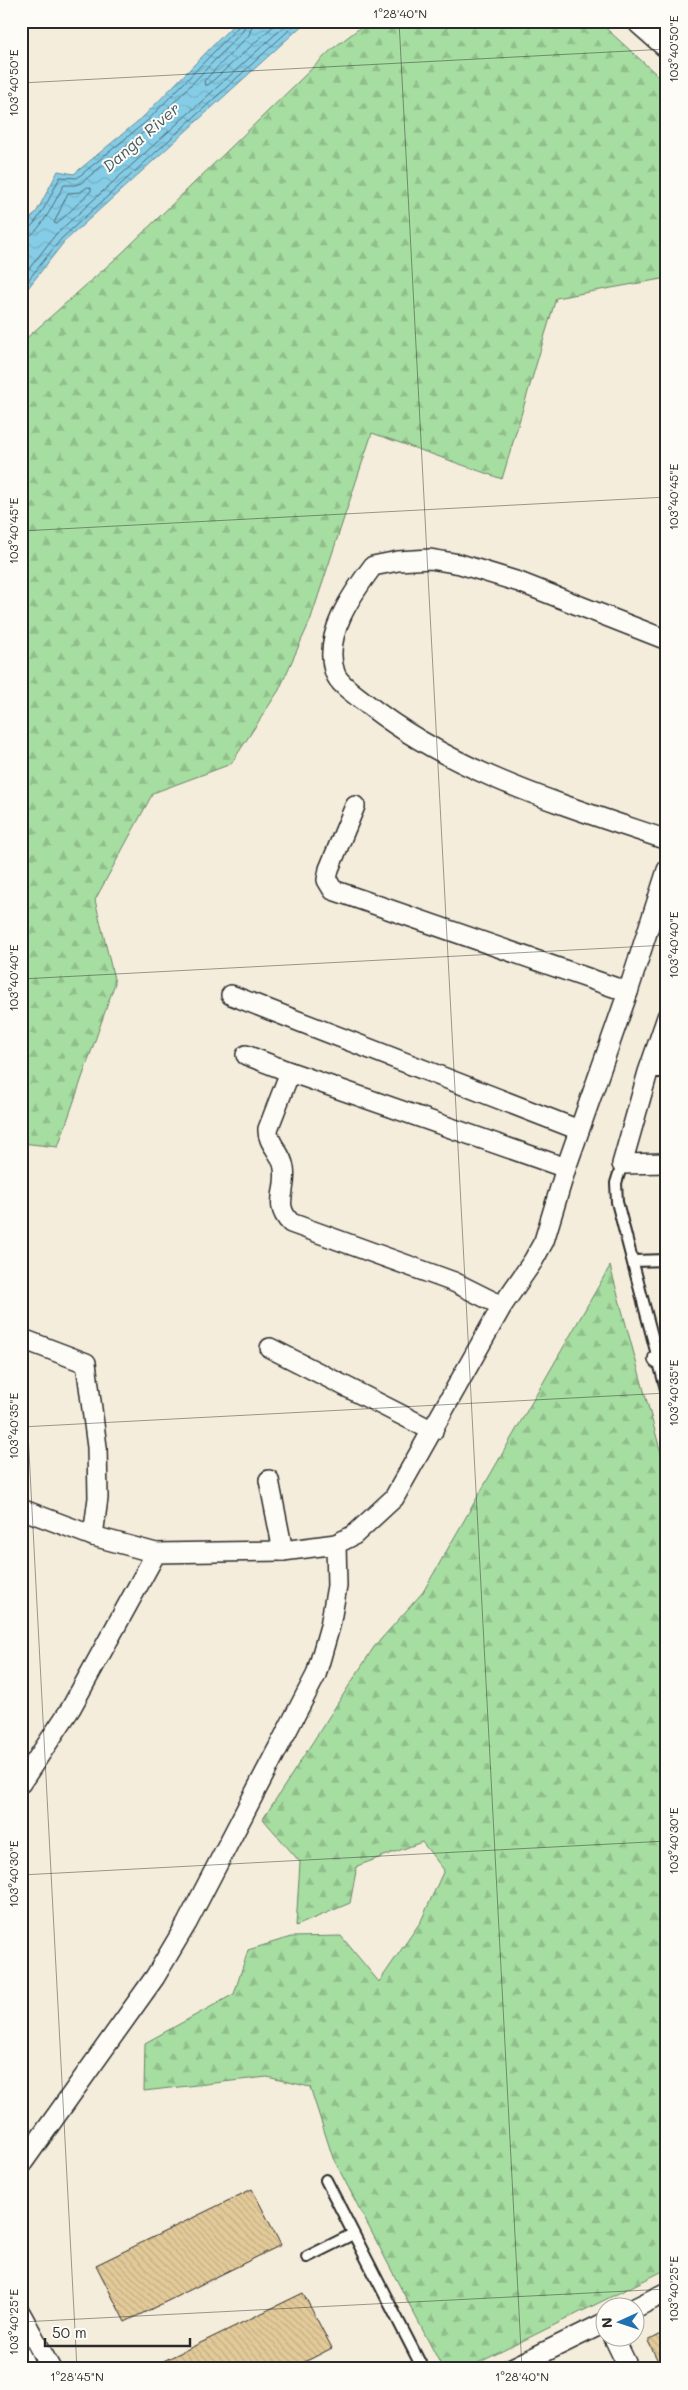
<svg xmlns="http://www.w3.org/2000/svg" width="688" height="2390" font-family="Mali,sans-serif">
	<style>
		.forest { fill: url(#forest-firs); stroke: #688466 }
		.water { fill: url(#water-waves); stroke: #618c9b }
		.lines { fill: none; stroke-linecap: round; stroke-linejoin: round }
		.shore { stroke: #4f6c76; stroke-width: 1 }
		.building { fill: url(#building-back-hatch); stroke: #2b2b2b }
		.lane-casing { stroke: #2b2b2b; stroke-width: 14 }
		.street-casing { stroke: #2b2b2b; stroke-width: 22 }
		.secondary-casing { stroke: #2b2b2b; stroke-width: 31 }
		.lane { stroke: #fdfcf7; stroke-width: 10 }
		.street { stroke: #fdfcf7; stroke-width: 19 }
		.secondary { stroke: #fdfcf7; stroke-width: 28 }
		.ticks { fill: none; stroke: #2b2b2b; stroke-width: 1; stroke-opacity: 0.45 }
		.labels { text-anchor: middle; stroke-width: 4; stroke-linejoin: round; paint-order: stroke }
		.water-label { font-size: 16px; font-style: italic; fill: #465c63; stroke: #fdfcf7 }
		.neatline { fill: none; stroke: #2b2b2b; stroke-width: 2 }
		.ticks-label { font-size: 12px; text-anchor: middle; fill: #2b2b2b }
	</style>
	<defs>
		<pattern id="forest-firs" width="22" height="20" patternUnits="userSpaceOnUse" patternTransform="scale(1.25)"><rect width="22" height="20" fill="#a6dda1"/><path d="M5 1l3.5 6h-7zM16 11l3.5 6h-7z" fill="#8fbe8b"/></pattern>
		<pattern id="water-waves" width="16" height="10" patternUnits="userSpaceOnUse" patternTransform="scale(1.25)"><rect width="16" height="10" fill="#85cde6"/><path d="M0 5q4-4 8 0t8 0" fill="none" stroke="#73b0c5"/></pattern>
		<pattern id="building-back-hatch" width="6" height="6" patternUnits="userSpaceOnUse" patternTransform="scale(1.25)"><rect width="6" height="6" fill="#e3ca99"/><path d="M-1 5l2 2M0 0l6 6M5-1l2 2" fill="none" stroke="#c3ae84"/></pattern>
	</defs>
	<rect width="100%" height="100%" fill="#f5eddb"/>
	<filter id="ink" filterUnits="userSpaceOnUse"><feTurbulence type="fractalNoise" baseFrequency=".02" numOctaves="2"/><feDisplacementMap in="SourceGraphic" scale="10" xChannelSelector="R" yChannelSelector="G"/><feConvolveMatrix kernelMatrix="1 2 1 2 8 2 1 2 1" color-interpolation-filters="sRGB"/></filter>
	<g filter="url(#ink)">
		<g class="forest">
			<polygon points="369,21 598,21 667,84 667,278 556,298 502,479 372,433 310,621 279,690 231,764 153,793 95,900 115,983 58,1147 21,1143 21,343 122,253 332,49"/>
			<polygon points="610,1266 667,1475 667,2269 466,2369 443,2369 333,2158 310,2087 267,2077 144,2091 145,2043 234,1994 248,1950 291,1937 341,1936 379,1982 421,1921 444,1870 422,1842 357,1866 350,1903 296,1926 300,1862 263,1819 374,1647 423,1592"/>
		</g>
		<polygon class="water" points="237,21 307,21 64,242 21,297 21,230 37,211 58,171 74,174 143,117"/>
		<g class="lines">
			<g class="shore">
				<polyline points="254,21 249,35 204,81 205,85 208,85 279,21"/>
				<polygon points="88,187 91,188 91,191 57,224 54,223 68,193 80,192"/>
				<path d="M21,233C36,231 53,190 60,177L77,178L147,121L238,27L240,21"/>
				<path d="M21,239C40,238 55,199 64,185H75L81,183L151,126L243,31L246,21"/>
				<polyline points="21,279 56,234 290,21"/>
				<polyline points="21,289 61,239 299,21"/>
			</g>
		</g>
		<g class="building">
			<polygon points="252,2189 281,2245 125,2322 96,2265"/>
			<polygon points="303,2293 332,2348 291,2369 147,2369"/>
			<polygon points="667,2331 667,2369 662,2369 648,2341"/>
		</g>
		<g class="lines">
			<defs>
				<g id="lane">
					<polyline points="648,1072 667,1072"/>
					<polyline points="622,1164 616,1183 617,1202 667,1393"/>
					<polyline points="633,1261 667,1260"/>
					<polyline points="326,2180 423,2369"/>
					<polyline points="307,2257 353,2234"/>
					<polyline points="21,2346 32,2369"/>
				</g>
				<g id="street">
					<path d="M667,640L519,582L460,564L430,559L398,561L373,566C352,594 322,636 335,673C339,684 353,693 362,700C450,772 561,804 667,840"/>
					<polyline points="355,806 329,869 327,880 333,890 628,992"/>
					<polyline points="231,995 579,1130"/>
					<polyline points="667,1017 648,1072 622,1164 667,1163"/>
					<polyline points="246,1055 290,1072 566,1168"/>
					<path d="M290,1072L268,1129C267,1144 282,1152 284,1168C288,1191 272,1204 291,1223L454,1282L502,1306"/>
					<polyline points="21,1341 28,1341 86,1363 97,1447 98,1498 93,1536"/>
					<polyline points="270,1348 433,1431"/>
					<polyline points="658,1359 667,1359"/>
					<polyline points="269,1480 283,1551"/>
					<polyline points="21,1509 93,1536 156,1553"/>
					<polyline points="21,1783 71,1708 156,1553 283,1551 336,1544"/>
					<polyline points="21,2165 155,1977 187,1923 316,1675 330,1626 337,1586 336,1544 354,1535 394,1498 502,1306 533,1261 544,1241 566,1168 628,992 667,870"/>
					<polyline points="635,2308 667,2292"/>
					<polyline points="21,2314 51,2369"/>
					<polyline points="614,2338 629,2369"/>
					<polyline points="510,2369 606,2322"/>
				</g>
				<polyline id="secondary" points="642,21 667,43"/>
			</defs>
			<use href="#lane" class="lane-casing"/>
			<use href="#street" class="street-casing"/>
			<use href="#secondary" class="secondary-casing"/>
			<use href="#lane" class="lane"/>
			<use href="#street" class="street"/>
			<use href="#secondary" class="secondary"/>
		</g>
	</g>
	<path class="ticks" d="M399,21L522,2369M21,83L667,49M21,531L667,497M21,979L667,945M21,1299L77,2369M21,1427L667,1393M21,1875L667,1841M21,2322L667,2289"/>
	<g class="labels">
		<g class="water-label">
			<text transform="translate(141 137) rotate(-41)" y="6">Danga River</text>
		</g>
	</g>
	<rect width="688" height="2390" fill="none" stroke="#fdfcf7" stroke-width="55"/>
	<g transform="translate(620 2322) rotate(267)"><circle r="24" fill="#fdfcf7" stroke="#a9a8a5"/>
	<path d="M0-4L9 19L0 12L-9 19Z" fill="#1f6fb2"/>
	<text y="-8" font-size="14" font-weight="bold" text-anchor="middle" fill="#2b2b2b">N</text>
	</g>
	<path d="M45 2338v8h145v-8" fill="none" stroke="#2b2b2b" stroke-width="2.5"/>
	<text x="52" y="2338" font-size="15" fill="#2b2b2b" stroke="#fdfcf7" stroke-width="4" paint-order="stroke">50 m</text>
	<rect x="28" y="28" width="632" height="2334" class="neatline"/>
	<g class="ticks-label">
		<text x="400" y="18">1°28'40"N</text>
		<text transform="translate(674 49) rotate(-90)" y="4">103°40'50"E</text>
		<text transform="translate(14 83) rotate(-90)" y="4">103°40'50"E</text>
		<text transform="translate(674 497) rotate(-90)" y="4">103°40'45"E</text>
		<text transform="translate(14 531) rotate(-90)" y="4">103°40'45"E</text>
		<text transform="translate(674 945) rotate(-90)" y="4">103°40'40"E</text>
		<text transform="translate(14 978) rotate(-90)" y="4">103°40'40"E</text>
		<text transform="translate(674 1393) rotate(-90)" y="4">103°40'35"E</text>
		<text transform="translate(14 1426) rotate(-90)" y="4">103°40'35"E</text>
		<text transform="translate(674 1841) rotate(-90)" y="4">103°40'30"E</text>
		<text transform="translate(14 1874) rotate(-90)" y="4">103°40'30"E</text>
		<text transform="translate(674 2289) rotate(-90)" y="4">103°40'25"E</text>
		<text transform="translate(14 2322) rotate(-90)" y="4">103°40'25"E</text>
		<text x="77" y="2381">1°28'45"N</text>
		<text x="522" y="2381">1°28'40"N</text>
	</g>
</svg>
